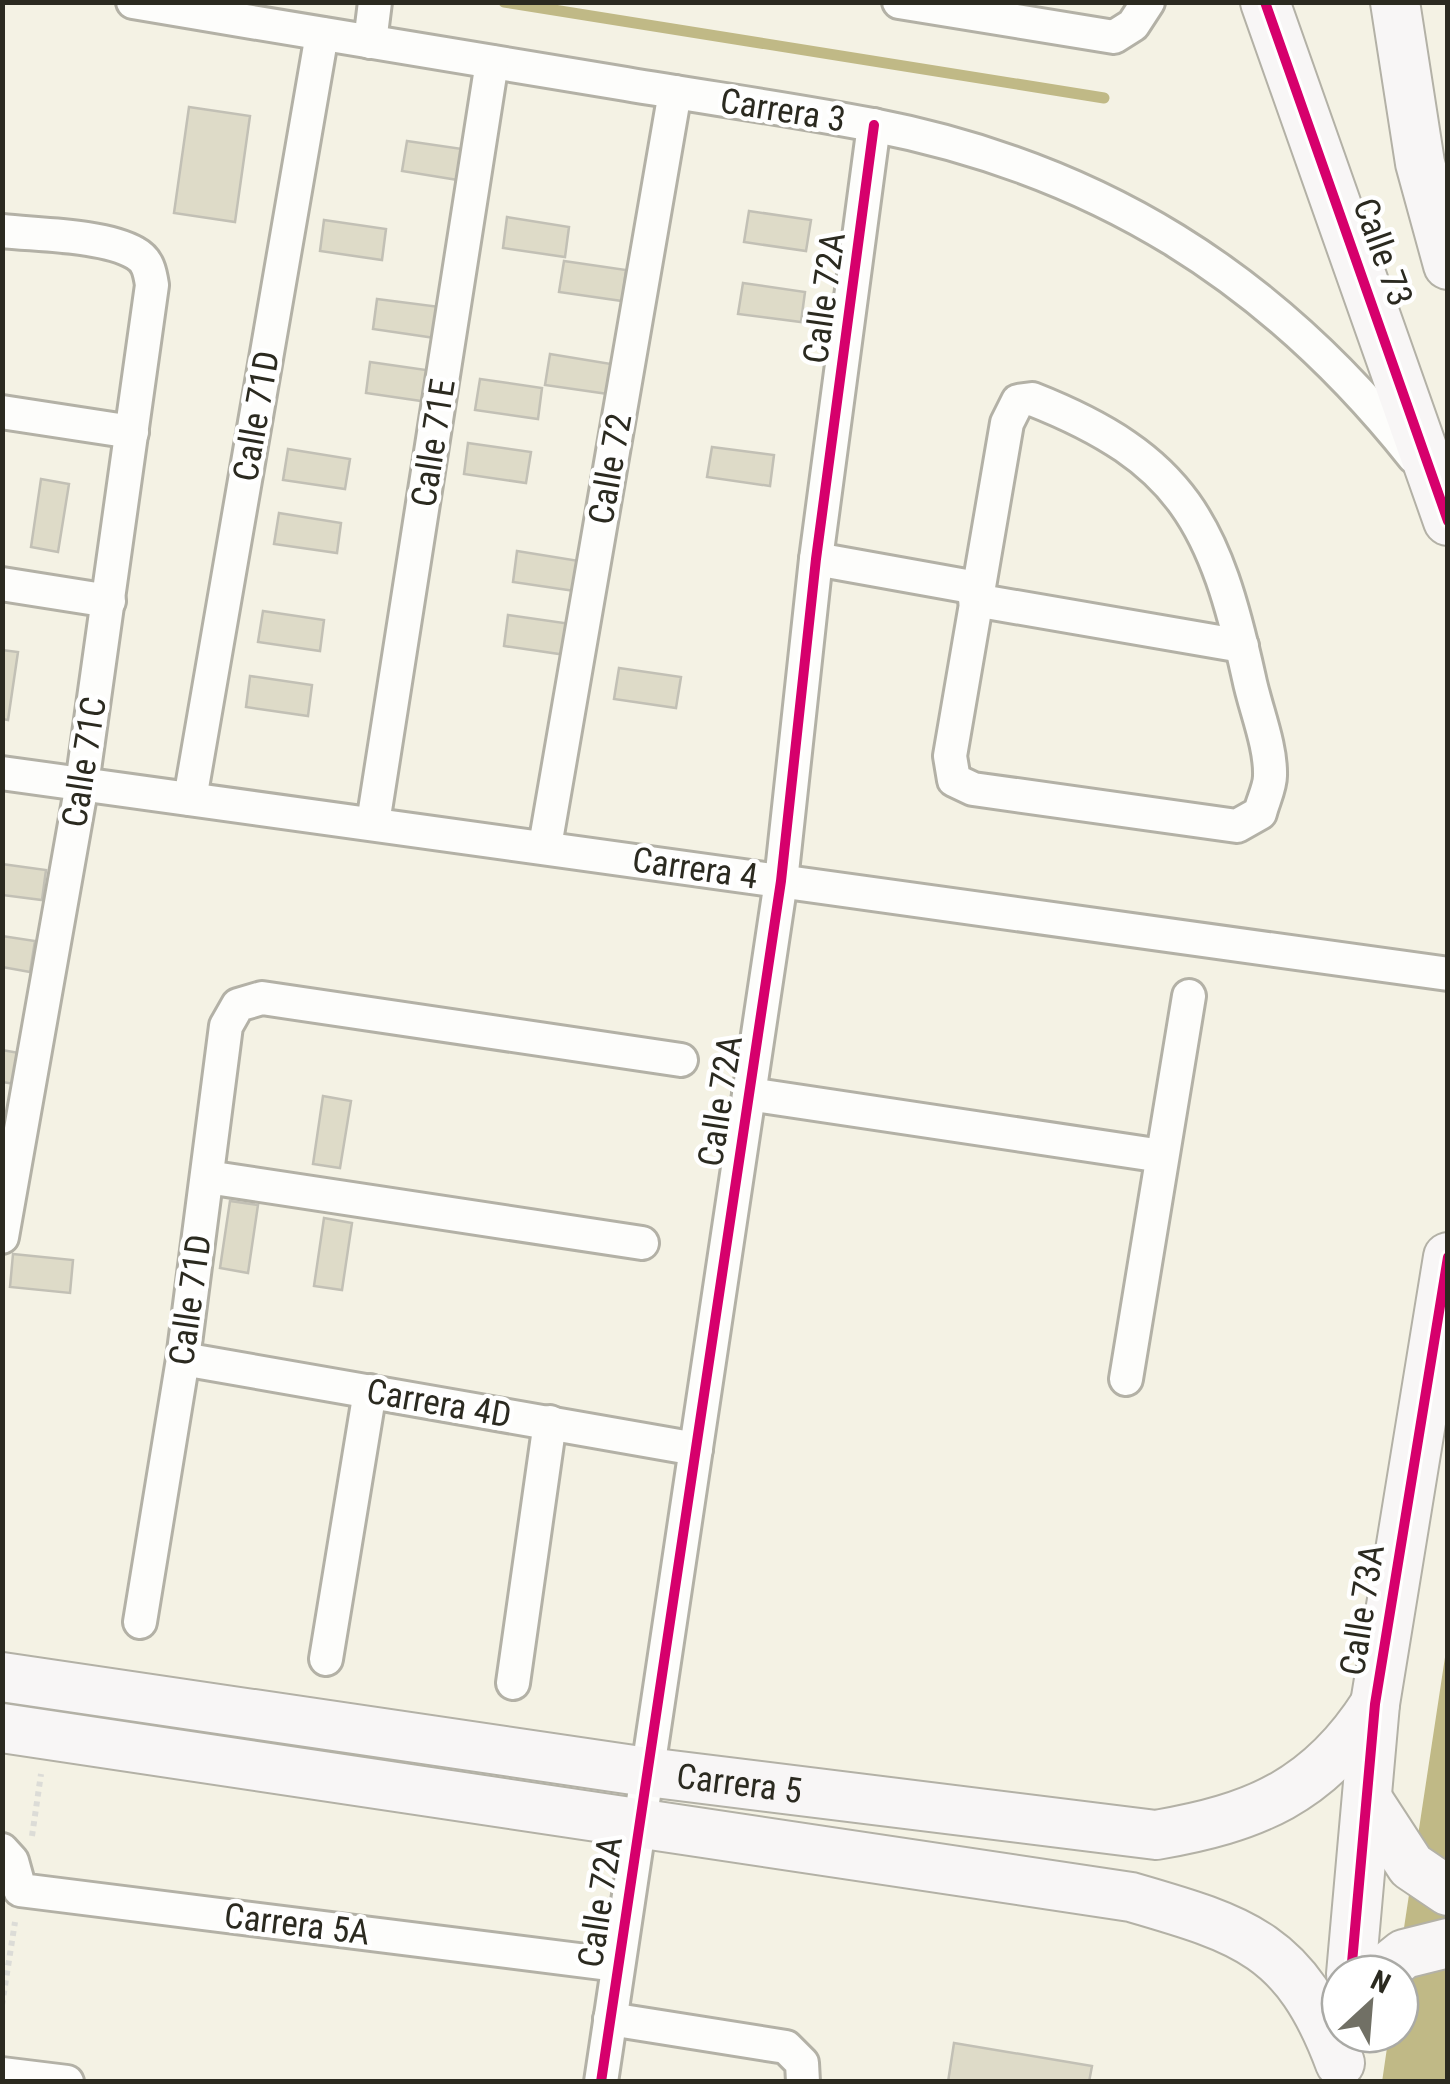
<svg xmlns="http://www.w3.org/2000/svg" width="1450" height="2084" font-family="'Roboto Condensed',sans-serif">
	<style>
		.water { fill: #c0b986 }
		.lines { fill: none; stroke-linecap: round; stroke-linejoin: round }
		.stream { stroke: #c0b986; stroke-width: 11 }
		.building { fill: #dedbc8; stroke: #c2c0b5; stroke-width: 2.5 }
		.street-casing { stroke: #b3b1a6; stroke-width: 38 }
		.secondary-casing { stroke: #b3b1a6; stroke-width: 52 }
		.path { stroke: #dcdcd7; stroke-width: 6; stroke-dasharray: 5 5; stroke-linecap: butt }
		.street { stroke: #fdfdfb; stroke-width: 32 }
		.secondary { stroke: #f8f6f6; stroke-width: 48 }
		.cycleway-casing { stroke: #fff; stroke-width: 16 }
		.cycleway { stroke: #d6006c; stroke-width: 10 }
		.labels { text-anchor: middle; stroke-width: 9; stroke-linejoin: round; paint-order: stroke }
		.street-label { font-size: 35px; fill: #2b2a20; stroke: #fff }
	</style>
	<rect width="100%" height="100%" fill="#f4f2e4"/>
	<polygon class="water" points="1447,1644 1447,2081 1382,2082 1389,2034 1400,2034 1397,1974"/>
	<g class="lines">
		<polyline class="stream" points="504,2 1104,98"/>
	</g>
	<g class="building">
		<polygon points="189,107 250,116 235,222 174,213"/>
		<polygon points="407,141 469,150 464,181 402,171"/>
		<polygon points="749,211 811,220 806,251 744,242"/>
		<polygon points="507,217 569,227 565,257 503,248"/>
		<polygon points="324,220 386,229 382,260 320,251"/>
		<polygon points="564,261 626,270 622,301 559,292"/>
		<polygon points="743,283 805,292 801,322 738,314"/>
		<polygon points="377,299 440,307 435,338 373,329"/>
		<polygon points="550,354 611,364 608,394 545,385"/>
		<polygon points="370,362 433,371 428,402 366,393"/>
		<polygon points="480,379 542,388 538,419 475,410"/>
		<polygon points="468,443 531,452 526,483 464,474"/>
		<polygon points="712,447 774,455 770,486 707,477"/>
		<polygon points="288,449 350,459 345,489 283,480"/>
		<polygon points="41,479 69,484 58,552 31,547"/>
		<polygon points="279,513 341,523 337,553 274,544"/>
		<polygon points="517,551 579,561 575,591 513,582"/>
		<polygon points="263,611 324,620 320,651 258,642"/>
		<polygon points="508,615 571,624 566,655 504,646"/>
		<polygon points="2,650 18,652 8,720 2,719"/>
		<polygon points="619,668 681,677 676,708 614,699"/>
		<polygon points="250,676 312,685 308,716 246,707"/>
		<polygon points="2,864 46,870 42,900 2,895"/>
		<polygon points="2,936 35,941 30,972 2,967"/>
		<polygon points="2,1050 19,1053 15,1084 2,1082"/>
		<polygon points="323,1096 351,1101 340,1168 313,1164"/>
		<polygon points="230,1201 258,1205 248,1273 220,1268"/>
		<polygon points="324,1218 352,1223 342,1290 314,1286"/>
		<polygon points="13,1254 73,1260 70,1293 10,1287"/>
		<polygon points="954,2043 1092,2066 1089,2082 948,2082"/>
	</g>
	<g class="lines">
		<defs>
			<g id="street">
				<path d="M133,2C297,30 461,57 626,84C708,98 790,109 872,125C1099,169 1271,277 1414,457"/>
				<polyline points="899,2 1114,37 1133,25 1148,2"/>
				<polyline points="370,42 375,2"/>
				<path d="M2,231C38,235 104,235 135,253C148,260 150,272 152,285L82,784L2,1237"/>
				<path d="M1032,399C1184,459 1215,525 1249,678C1255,708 1271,745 1270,776C1270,787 1263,801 1260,813L1237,826L973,789L954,780L950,756L1007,423L1018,401Z"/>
				<polyline points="2,412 132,432"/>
				<polyline points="816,559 977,588"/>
				<polyline points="2,584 109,601"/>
				<polyline points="975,600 1242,646"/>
				<polyline points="2,773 1448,974"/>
				<polyline points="190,799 322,34"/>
				<polyline points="373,823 492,62"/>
				<polyline points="545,846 675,92"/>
				<polyline points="749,1094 1162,1156"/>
				<polyline points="207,1177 642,1243"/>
				<polyline points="183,1359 696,1449"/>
				<polyline points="1126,1379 1189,996"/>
				<polyline points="140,1622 183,1359 226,1026 238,1005 262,998 681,1060"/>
				<polyline points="326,1659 370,1391"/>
				<polyline points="513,1683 550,1422"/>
				<polyline points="2,1850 12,1861 20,1890 618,1965"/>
				<polyline points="610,2019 786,2047 802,2063 803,2082"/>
				<polyline points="2,2074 67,2082"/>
				<polyline points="601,2082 781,881 816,559 874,125"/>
			</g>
			<g id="secondary">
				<polyline points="1265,2 1448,521"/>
				<polyline points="1395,2 1420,163 1448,265"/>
				<path id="s1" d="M2,1677L647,1772L1156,1835C1254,1818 1319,1792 1375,1704"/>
				<path d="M2,1728L1131,1897C1245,1930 1296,1945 1340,2063"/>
				<polyline points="1368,1800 1411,1866 1448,1891"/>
				<polyline points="1351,1974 1375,1704 1448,1257"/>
				<polyline points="1379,1974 1404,1954 1448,1943"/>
			</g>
		</defs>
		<use href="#street" class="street-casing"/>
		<use href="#secondary" class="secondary-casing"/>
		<g class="path">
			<polyline points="32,1836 41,1774"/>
			<polyline points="2,2005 15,1922"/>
		</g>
		<use href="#street" class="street"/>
		<use href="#secondary" class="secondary"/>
		<defs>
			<g id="cycleway">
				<polyline points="1265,2 1448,521"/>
				<polyline points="1351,1974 1375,1704 1448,1257"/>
				<polyline points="601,2082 781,881 816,559 874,125"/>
			</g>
		</defs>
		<use href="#cycleway" class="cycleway-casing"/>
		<use href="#cycleway" class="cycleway"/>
	</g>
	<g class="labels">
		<g class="street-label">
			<text transform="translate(783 110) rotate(9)" y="12">Carrera 3</text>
			<text transform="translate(1383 252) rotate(70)" y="12">Calle 73</text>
			<text transform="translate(824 298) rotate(-82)" y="12">Calle 72A</text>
			<text transform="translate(256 416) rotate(-80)" y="12">Calle 71D</text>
			<text transform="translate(433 443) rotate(-81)" y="12">Calle 71E</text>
			<text transform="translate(610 469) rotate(-80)" y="12">Calle 72</text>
			<text transform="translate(84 762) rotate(-81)" y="12">Calle 71C</text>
			<text transform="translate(695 868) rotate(8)" y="12">Carrera 4</text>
			<text transform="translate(720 1101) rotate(-81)" y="12">Calle 72A</text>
			<text transform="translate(190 1300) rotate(-82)" y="12">Calle 71D</text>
			<text transform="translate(439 1403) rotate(10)" y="12">Carrera 4D</text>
			<text transform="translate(1362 1610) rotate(-81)" y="12">Calle 73A</text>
			<text dy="12" stroke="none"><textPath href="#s1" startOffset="745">Carrera 5</textPath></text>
			<text transform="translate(600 1902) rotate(-81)" y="12">Calle 72A</text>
			<text transform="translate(297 1924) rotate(7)" y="12">Carrera 5A</text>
		</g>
	</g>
	<rect width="1450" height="2084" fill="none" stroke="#2b2a20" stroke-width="10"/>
	<g transform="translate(1370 2004) rotate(26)"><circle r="48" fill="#ffffff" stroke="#aaaaa6" stroke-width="2.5"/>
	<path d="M0-8L18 38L0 25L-18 38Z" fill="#717065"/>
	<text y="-15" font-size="28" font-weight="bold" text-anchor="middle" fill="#2b2a20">N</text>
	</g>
</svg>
